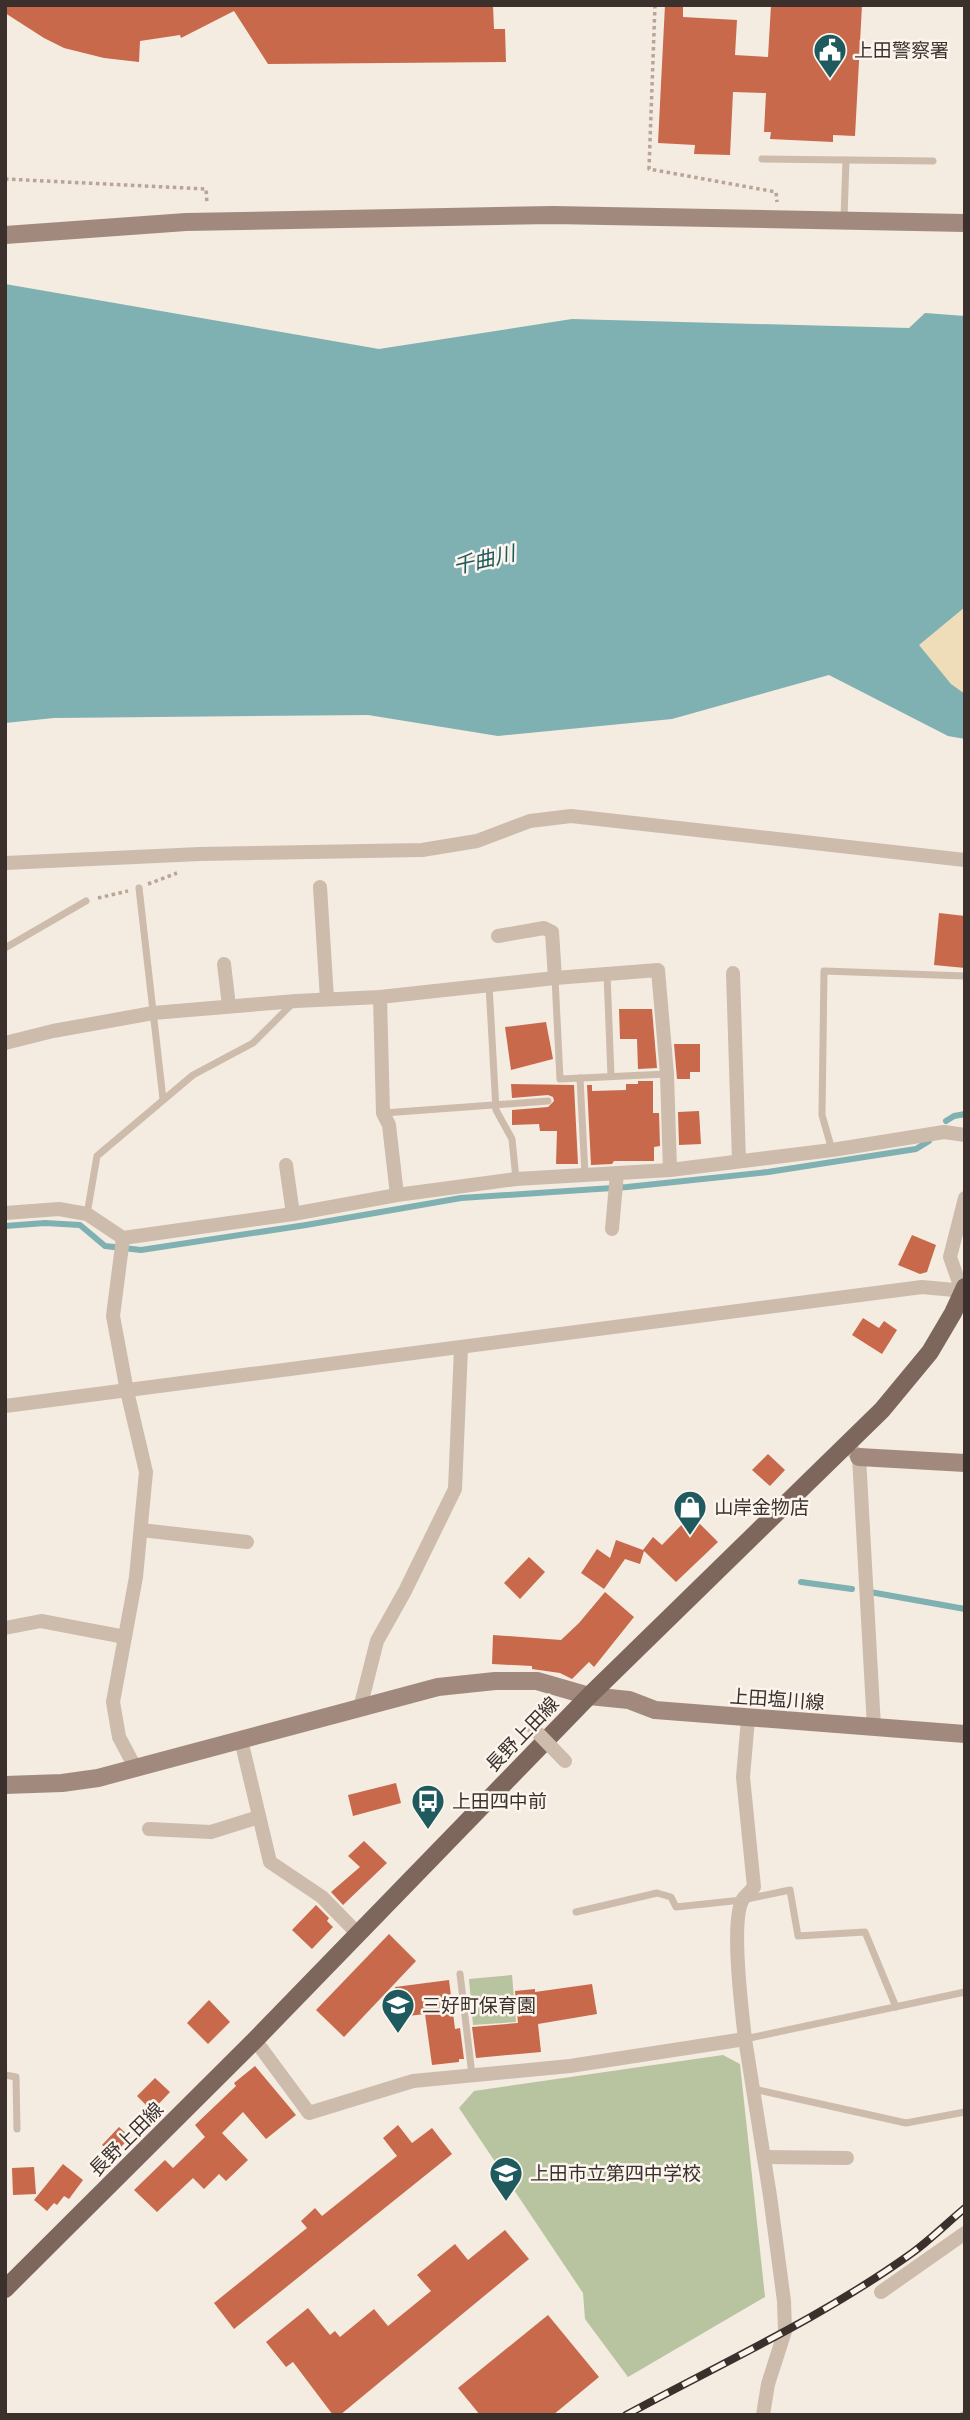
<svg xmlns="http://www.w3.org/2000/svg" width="970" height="2420" font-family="'Work Sans','Noto Sans JP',sans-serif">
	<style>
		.green { fill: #b8c4a0 }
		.sand { fill: #efdcb8 }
		.water { fill: #7fb0b2 }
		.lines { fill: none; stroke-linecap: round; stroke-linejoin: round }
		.stream { stroke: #7fb0b2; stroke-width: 6 }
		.building { fill: #c8694b }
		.path { stroke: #b9a596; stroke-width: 3.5; stroke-dasharray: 3.5 3.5; stroke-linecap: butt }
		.lane { stroke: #cdbbac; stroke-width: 7 }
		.street { stroke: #cdbbac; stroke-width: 14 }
		.secondary { stroke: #a18a7d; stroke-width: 18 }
		.primary { stroke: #7d675c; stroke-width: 18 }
		.rail-casing { stroke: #3b302b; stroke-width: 8 }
		.rail { stroke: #fbf5ee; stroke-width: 5; stroke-dasharray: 16; stroke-linecap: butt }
		.street-bridge { stroke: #cdbbac; stroke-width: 14 }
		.labels { text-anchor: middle; stroke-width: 5; stroke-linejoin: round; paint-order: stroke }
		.poi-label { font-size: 19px; fill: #3b302b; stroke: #fbf5ee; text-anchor: start }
		.street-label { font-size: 19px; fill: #3b302b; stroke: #fbf5ee }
		.water-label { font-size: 21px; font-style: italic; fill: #1f5a5e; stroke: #fbf5ee }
	</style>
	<rect width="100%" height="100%" fill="#f4ebe1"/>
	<g class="green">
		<polygon points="512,1975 516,2022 473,2025 469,1979"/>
		<polygon points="723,2055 740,2064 765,2297 628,2377 585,2319 583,2293 459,2108 474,2091"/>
	</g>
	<polygon class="sand" points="965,607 965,694 951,684 918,645"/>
	<polygon class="water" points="5,284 379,349 572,319 909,328 925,313 965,316 965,607 919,645 951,684 965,694 965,739 948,736 829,675 672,719 498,736 368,715 54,718 5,723"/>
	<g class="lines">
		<g class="stream">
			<polyline points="946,1121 954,1116 965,1114"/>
			<polyline points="5,1226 45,1223 80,1225 105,1246 141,1250 306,1225 461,1198 627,1187 768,1172 916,1149 929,1141"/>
			<polyline points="801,1582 852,1589"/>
			<polyline points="870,1592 965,1609"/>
		</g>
	</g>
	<g class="building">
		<polygon points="5,5 493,5 494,29 505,29 506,62 268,64 234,11 181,38 180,35 140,41 139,62 104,58 64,48 44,38 5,13"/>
		<polygon points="665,5 683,5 683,17 737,20 735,55 768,57 771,5 862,5 855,136 833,135 833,142 770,139 771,132 764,132 766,93 733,92 730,155 694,154 695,145 658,143"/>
		<polygon points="939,913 965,916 965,968 934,965"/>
		<polygon points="619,1009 652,1009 657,1068 638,1069 637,1039 620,1039"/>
		<polygon points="546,1022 553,1059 511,1070 505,1027"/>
		<polygon points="674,1044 700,1044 700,1072 690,1072 690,1079 677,1079"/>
		<polygon points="638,1081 653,1081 653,1113 659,1113 660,1146 654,1147 654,1161 614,1161 612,1164 591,1165 587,1085 592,1085 592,1091 626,1090 626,1084 638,1084"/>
		<polygon points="511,1084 574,1085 578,1164 556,1164 557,1131 540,1131 539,1124 512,1125 512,1110 548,1107 554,1101 553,1097 548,1095 512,1098"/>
		<polygon points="699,1111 701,1144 679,1145 678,1112"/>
		<polygon points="912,1235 936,1245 927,1272 920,1274 898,1265"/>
		<polygon points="863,1318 879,1328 884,1321 897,1330 882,1354 852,1335"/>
		<polygon points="768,1454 785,1470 770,1486 752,1470"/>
		<polygon points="691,1515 718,1542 676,1582 644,1551 640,1564 625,1559 604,1589 581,1573 597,1549 610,1558 616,1540 643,1550 653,1537 662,1545"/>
		<polygon points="529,1557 545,1572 520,1599 504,1583"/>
		<polygon points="605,1592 634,1617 594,1667 589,1662 572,1679 560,1673 532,1669 532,1666 492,1664 493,1635 561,1640 579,1623"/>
		<polygon points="396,1783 401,1803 353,1816 348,1795"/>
		<polygon points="364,1841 387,1863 343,1905 331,1892 360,1867 348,1856"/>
		<polygon points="316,1905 329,1918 327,1921 333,1927 312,1949 292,1930"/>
		<polygon points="389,1934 416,1961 344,2037 316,2010"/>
		<polygon points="449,1980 455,2029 460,2028 464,2059 459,2059 459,2062 432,2065 425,2014 399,2017 395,1987"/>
		<polygon points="592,1984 597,2014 538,2024 541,2052 476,2058 472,2027 518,2023 515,1991 535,1989 535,1992"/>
		<polygon points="209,2000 230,2022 208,2044 187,2023"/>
		<polygon points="255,2066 296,2115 266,2139 243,2112 222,2133 248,2160 226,2181 219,2174 204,2189 193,2178 157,2212 134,2190 165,2160 173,2168 205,2137 195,2125 236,2086 234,2083"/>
		<polygon points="155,2078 170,2092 152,2111 137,2096"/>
		<polygon points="398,2125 412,2143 432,2128 452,2154 234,2329 214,2303 307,2228 301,2221 315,2208 322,2216 397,2156 383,2138"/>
		<polygon points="119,2127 130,2137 114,2155 102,2145"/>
		<polygon points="63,2164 83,2180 69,2199 64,2196 57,2205 54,2203 47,2211 34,2200"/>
		<polygon points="34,2167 36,2194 13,2195 12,2168"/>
		<polygon points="505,2230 529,2259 340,2415 333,2415 293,2362 286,2367 266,2342 308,2308 330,2335 335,2331 340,2337 374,2309 388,2326 431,2291 417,2275 455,2244 468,2260"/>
		<polygon points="548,2315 599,2377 553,2415 480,2415 458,2388"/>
	</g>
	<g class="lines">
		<g class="path">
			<polyline points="655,5 649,169 776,192 777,202"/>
			<polyline points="5,179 206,189 207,203"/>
			<polyline points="148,884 177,873"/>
			<polyline points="98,898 128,891"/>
		</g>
		<g class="lane">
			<polyline points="762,159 933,161"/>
			<polyline points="844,218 846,160"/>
			<polyline points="139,888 163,1099"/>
			<polyline points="5,948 86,901"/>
			<polyline points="607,974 611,1076"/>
			<polyline points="555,978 560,1079 667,1074"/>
			<polyline points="489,985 496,1110 512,1139 516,1179"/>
			<polyline points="580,1078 585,1175"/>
			<polyline points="384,1113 548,1101"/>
			<polyline points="832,1150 822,1115 824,971 965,976"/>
			<polyline points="87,1214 97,1156 193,1075 253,1043 292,1004"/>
			<polyline points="576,1912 657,1893 671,1897 676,1907 742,1900 790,1890 798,1936 865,1932 896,2007"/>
			<polyline points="460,1974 472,2075"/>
			<polyline points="745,2039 965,1992"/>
			<polyline points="5,2075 16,2077 17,2129"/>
			<polyline points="754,2089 906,2123 965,2112"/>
			<polyline points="963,2415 965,2414"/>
		</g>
		<g class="street">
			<polyline points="5,863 200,854 422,850 477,841 530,821 571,816 965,860"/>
			<polyline points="320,887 327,999"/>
			<polyline points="498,936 544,928 552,932 555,978"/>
			<polyline points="224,964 229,1006"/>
			<polyline points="733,973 739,1161"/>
			<polyline points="380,997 383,1113 389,1125 397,1195"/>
			<polyline points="5,1043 53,1031 153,1013 296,1001 380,997 555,978 658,970 667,1074 670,1170"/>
			<polyline points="286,1165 293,1214"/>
			<polyline points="5,1213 59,1209 87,1214 123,1238 293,1214 397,1195 516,1179 670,1170 832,1150 944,1132 965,1135"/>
			<polyline points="612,1229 617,1173"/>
			<polyline points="123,1238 113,1316 127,1391 146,1472 136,1577 113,1702 119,1737 136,1769"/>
			<polyline points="962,1291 950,1257 965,1198"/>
			<polyline points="5,1406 922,1287 965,1291"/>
			<polyline points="854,1452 859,1457 874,1727"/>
			<polyline points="141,1530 247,1542"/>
			<polyline points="5,1628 41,1621 125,1637"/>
			<polyline points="360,1708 377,1641 405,1591 455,1489 461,1348"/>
			<polyline points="241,1740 270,1862 322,1897 358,1934"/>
			<polyline points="149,1829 211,1832 259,1817"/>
			<path d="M745,2039C742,2012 730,1920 743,1899C746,1895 751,1891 754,1887L743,1777L748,1719"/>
			<polyline points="255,2040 309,2113 413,2081 570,2066 745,2039 770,2196 784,2301 785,2331 768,2384 763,2415"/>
			<polyline points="764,2157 847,2158"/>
			<polyline points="881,2292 965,2233"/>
		</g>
		<g class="secondary">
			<polyline points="5,235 186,222 553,215 965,223"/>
			<polyline points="859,1457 965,1463"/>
			<polyline points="5,1785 62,1783 98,1778 438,1687 495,1681 537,1681 589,1696 629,1700 655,1710 965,1734"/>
		</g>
		<polyline class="primary" points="5,2289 255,2040 589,1696 882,1410 930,1352 953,1313 965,1287"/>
		<defs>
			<path id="rail" d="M626,2415C722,2363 823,2317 912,2253C930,2240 947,2223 965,2208"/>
		</defs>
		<use href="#rail" class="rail-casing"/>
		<use href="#rail" class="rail"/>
		<polyline class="street-bridge" points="534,1729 565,1761"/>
	</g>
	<defs>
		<symbol id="civic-pin" viewBox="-11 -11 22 30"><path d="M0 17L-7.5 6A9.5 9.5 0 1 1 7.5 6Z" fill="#1f5a5e" stroke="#fbf5ee"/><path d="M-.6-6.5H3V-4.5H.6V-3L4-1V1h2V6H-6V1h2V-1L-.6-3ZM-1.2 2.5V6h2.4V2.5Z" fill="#fff"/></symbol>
		<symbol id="shop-pin" viewBox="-11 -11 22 30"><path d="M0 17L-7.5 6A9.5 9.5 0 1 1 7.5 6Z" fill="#1f5a5e" stroke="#fbf5ee"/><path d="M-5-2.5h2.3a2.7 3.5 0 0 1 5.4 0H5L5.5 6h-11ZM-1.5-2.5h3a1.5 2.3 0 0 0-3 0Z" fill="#fff"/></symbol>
		<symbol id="bus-pin" viewBox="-11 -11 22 30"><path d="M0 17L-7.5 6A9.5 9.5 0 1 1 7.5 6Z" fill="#1f5a5e" stroke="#fbf5ee"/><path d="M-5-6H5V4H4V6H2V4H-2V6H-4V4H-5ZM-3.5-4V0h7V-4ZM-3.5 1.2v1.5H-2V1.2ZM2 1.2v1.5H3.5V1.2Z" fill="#fff"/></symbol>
		<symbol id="school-pin" viewBox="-11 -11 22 30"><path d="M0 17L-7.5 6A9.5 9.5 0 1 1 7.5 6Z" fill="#1f5a5e" stroke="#fbf5ee"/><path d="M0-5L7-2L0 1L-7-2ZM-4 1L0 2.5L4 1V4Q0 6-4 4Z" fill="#fff"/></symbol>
	</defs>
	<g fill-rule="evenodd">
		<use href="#civic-pin" x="811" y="31" width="38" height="52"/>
		<use href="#shop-pin" x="671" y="1488" width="38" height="52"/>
		<use href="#bus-pin" x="409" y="1782" width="38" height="52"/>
		<use href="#school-pin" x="379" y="1986" width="38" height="52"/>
		<use href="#school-pin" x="487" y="2154" width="38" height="52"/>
	</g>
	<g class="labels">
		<g class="poi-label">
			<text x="854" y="57">上田警察署</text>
			<text x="714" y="1514">山岸金物店</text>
			<text x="452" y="1808">上田四中前</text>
			<text x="422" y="2012">三好町保育園</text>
			<text x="530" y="2180">上田市立第四中学校</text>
		</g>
		<g class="street-label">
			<text transform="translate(777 1699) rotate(4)" y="7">上田塩川線</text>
			<text transform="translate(522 1734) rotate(-46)" y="7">長野上田線</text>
			<text transform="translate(126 2139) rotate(-45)" y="7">長野上田線</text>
		</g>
		<g class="water-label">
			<text transform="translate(484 560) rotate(-13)" y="7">千曲川</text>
		</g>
	</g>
	<rect width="970" height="2420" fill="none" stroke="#3b302b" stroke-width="14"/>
</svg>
